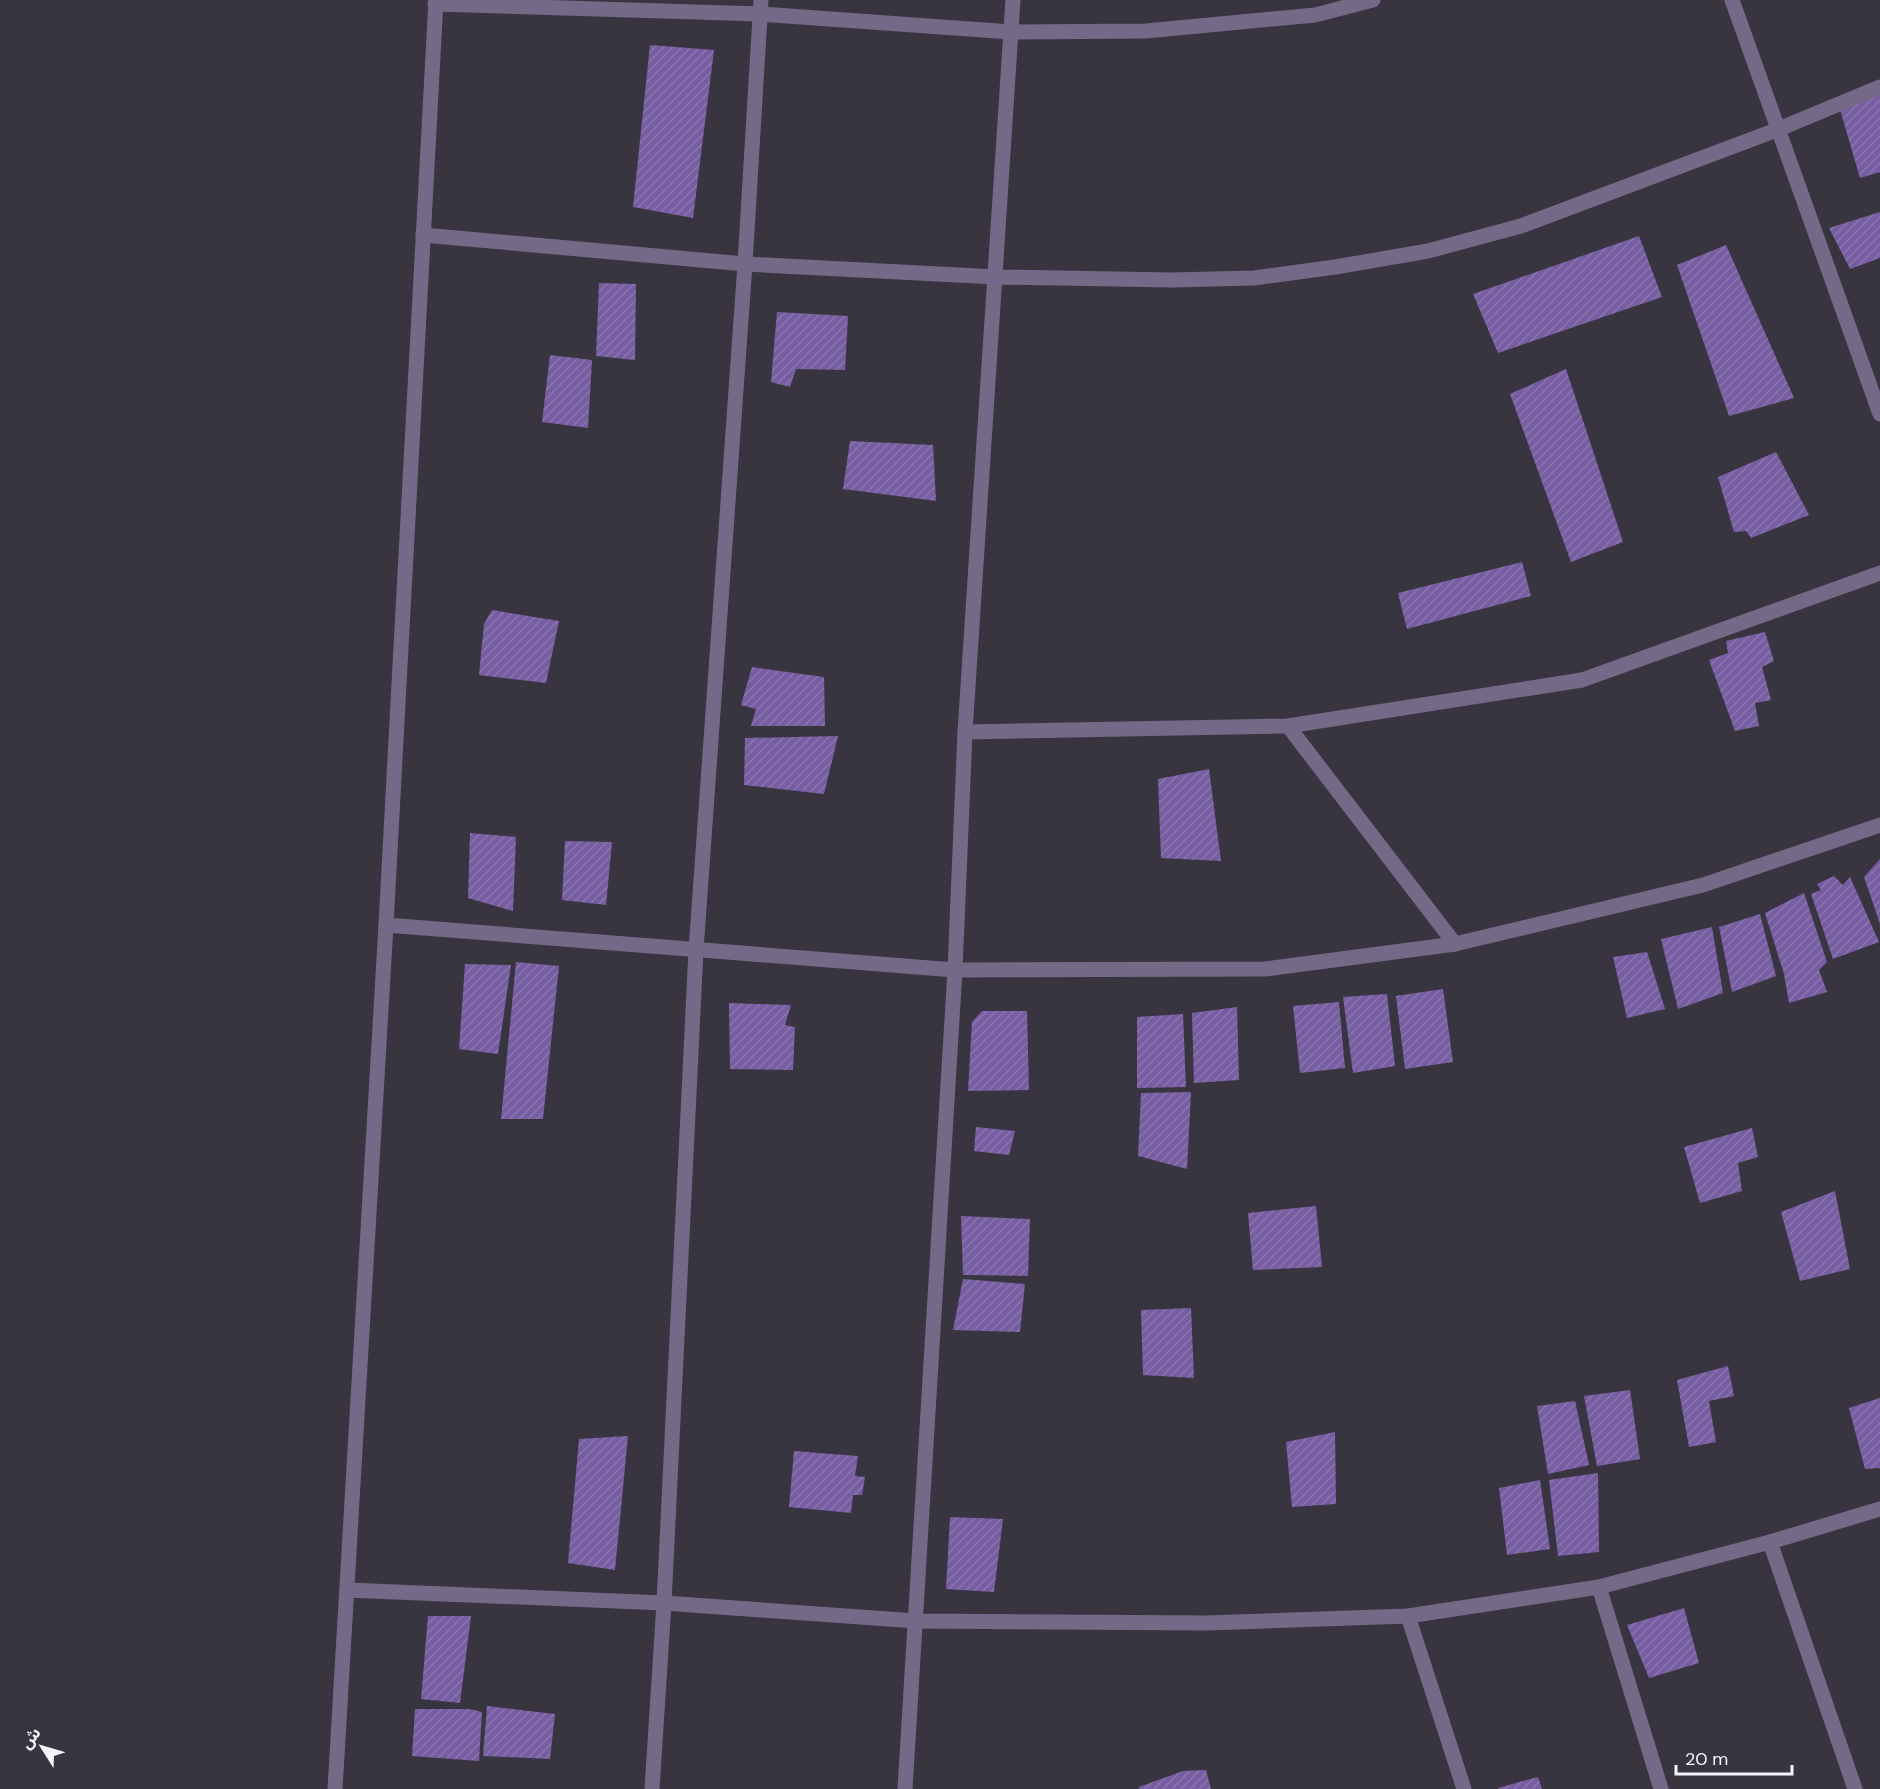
<svg xmlns="http://www.w3.org/2000/svg" width="1880" height="1789" font-family="'DM Sans','Noto Sans Arabic',sans-serif">
	<style>
		.building { fill: url(#building-hatch) }
		.lines { fill: none; stroke-linecap: round; stroke-linejoin: round }
		.street { stroke: #746a88; stroke-width: 15 }
	</style>
	<defs>
		<pattern id="building-hatch" width="6" height="6" patternUnits="userSpaceOnUse" patternTransform="scale(1.5)"><rect width="6" height="6" fill="#775da1"/><path d="M-1 1l2-2M0 6l6-6M5 7l2-2" fill="none" stroke="#8b75af"/></pattern>
	</defs>
	<rect width="100%" height="100%" fill="#393540"/>
	<g class="building">
		<polygon points="650,45 714,50 693,218 633,207"/>
		<polygon points="1880,92 1880,172 1860,178 1839,106"/>
		<polygon points="1880,212 1880,258 1850,269 1829,228"/>
		<polygon points="1639,236 1662,297 1498,353 1473,294"/>
		<polygon points="1726,245 1794,398 1729,416 1677,265"/>
		<polygon points="599,283 636,284 635,360 596,356"/>
		<polygon points="777,312 848,316 845,370 796,369 790,387 771,382"/>
		<polygon points="550,355 592,360 588,428 542,422"/>
		<polygon points="1566,369 1623,542 1571,562 1510,394"/>
		<polygon points="850,441 933,445 936,501 843,489"/>
		<polygon points="1776,452 1809,515 1751,538 1746,531 1734,532 1718,477"/>
		<polygon points="1522,562 1531,596 1407,629 1398,593"/>
		<polygon points="492,610 559,621 546,683 479,675 484,624"/>
		<polygon points="1765,632 1774,661 1762,667 1771,700 1755,703 1759,726 1735,731 1709,660 1728,653 1726,641"/>
		<polygon points="752,667 824,677 825,726 751,726 756,709 741,705"/>
		<polygon points="838,736 824,794 744,785 745,738"/>
		<polygon points="1209,769 1221,861 1161,858 1158,779"/>
		<polygon points="470,833 516,837 513,911 468,898"/>
		<polygon points="565,841 612,842 606,905 562,900"/>
		<polygon points="1880,859 1880,924 1864,877"/>
		<polygon points="1834,876 1843,885 1850,877 1879,942 1833,959 1811,894 1821,890 1817,884"/>
		<polygon points="1804,893 1827,962 1819,970 1827,992 1789,1003 1784,974 1765,913"/>
		<polygon points="1760,914 1776,976 1732,992 1719,927"/>
		<polygon points="1712,927 1723,993 1678,1009 1661,939"/>
		<polygon points="1647,952 1665,1009 1627,1018 1613,957"/>
		<polygon points="516,962 559,966 543,1119 501,1119"/>
		<polygon points="465,964 511,965 498,1054 459,1049"/>
		<polygon points="1443,989 1453,1062 1405,1069 1396,996"/>
		<polygon points="1387,994 1395,1066 1353,1073 1343,997"/>
		<polygon points="1339,1002 1345,1068 1300,1073 1293,1006"/>
		<polygon points="729,1003 791,1005 785,1025 795,1027 793,1070 730,1069"/>
		<polygon points="1237,1007 1239,1080 1194,1083 1192,1013"/>
		<polygon points="982,1011 1027,1011 1029,1090 968,1091 972,1022"/>
		<polygon points="1183,1014 1186,1087 1137,1088 1137,1017"/>
		<polygon points="1191,1092 1187,1169 1138,1156 1141,1093"/>
		<polygon points="976,1127 1015,1131 1009,1155 974,1151"/>
		<polygon points="1752,1128 1758,1157 1738,1163 1742,1191 1700,1203 1684,1147"/>
		<polygon points="1835,1191 1850,1269 1800,1281 1781,1212"/>
		<polygon points="1316,1206 1322,1267 1253,1270 1248,1213"/>
		<polygon points="961,1216 1030,1219 1028,1276 963,1275"/>
		<polygon points="963,1279 1025,1284 1020,1332 953,1330"/>
		<polygon points="1191,1308 1194,1378 1143,1375 1141,1310"/>
		<polygon points="1728,1366 1734,1396 1709,1401 1716,1442 1689,1447 1677,1380"/>
		<polygon points="1630,1390 1640,1459 1597,1466 1584,1396"/>
		<polygon points="1880,1398 1880,1468 1865,1469 1849,1408"/>
		<polygon points="1575,1401 1589,1465 1548,1474 1537,1406"/>
		<polygon points="1335,1432 1336,1504 1292,1507 1286,1442"/>
		<polygon points="628,1436 615,1570 568,1563 579,1439"/>
		<polygon points="794,1451 858,1456 855,1476 865,1477 862,1495 853,1495 851,1513 789,1507"/>
		<polygon points="1598,1473 1599,1552 1558,1556 1549,1480"/>
		<polygon points="1540,1480 1550,1549 1507,1555 1499,1488"/>
		<polygon points="950,1517 1003,1519 994,1592 946,1589"/>
		<polygon points="1684,1608 1699,1663 1649,1678 1627,1625"/>
		<polygon points="428,1616 471,1616 460,1703 421,1699"/>
		<polygon points="487,1706 555,1714 550,1759 483,1756"/>
		<polygon points="415,1709 469,1709 482,1712 479,1761 412,1756"/>
		<polygon points="1206,1770 1211,1789 1139,1789 1139,1787 1183,1771"/>
		<polygon points="1538,1777 1542,1789 1498,1789 1498,1788"/>
	</g>
	<g class="lines">
		<g class="street">
			<polyline points="1732,0 1880,414"/>
			<polyline points="435,4 760,14 1011,32 1146,31 1315,15 1373,0"/>
			<polyline points="423,235 745,264 996,277 1172,280 1254,278 1335,267 1428,251 1521,226 1779,129 1880,87"/>
			<polyline points="1288,726 1455,944"/>
			<polyline points="965,732 1288,726 1582,680 1880,573"/>
			<polyline points="386,925 955,970 1265,969 1455,944 1703,885 1880,825"/>
			<polyline points="1770,1542 1855,1789"/>
			<polyline points="1599,1587 1661,1789"/>
			<polyline points="347,1590 664,1603 916,1621 1208,1623 1408,1616 1599,1587 1770,1542 1880,1509"/>
			<polyline points="1408,1616 1464,1789"/>
			<polyline points="335,1789 386,925 436,0"/>
			<polyline points="652,1789 664,1603 696,950 745,264 761,0"/>
			<polyline points="905,1789 955,970 965,732 1013,0"/>
		</g>
	</g>
	<g transform="translate(42 1747) rotate(307)" stroke="#393540" stroke-width="4.5" paint-order="stroke">
	<path d="M0-4.5L10 22L0 15L-10 22Z" fill="#f5f3fa"/>
	<text y="-9" font-size="16" font-weight="bold" text-anchor="middle" fill="#f5f3fa">ش</text>
	</g>
	<path d="M1676 1765v9h116v-9" fill="none" stroke="#f5f3fa" stroke-width="3"/>
	<text x="1685" y="1765" font-size="18" fill="#f5f3fa" stroke="#393540" stroke-width="4.5" paint-order="stroke">20 m</text>
</svg>
